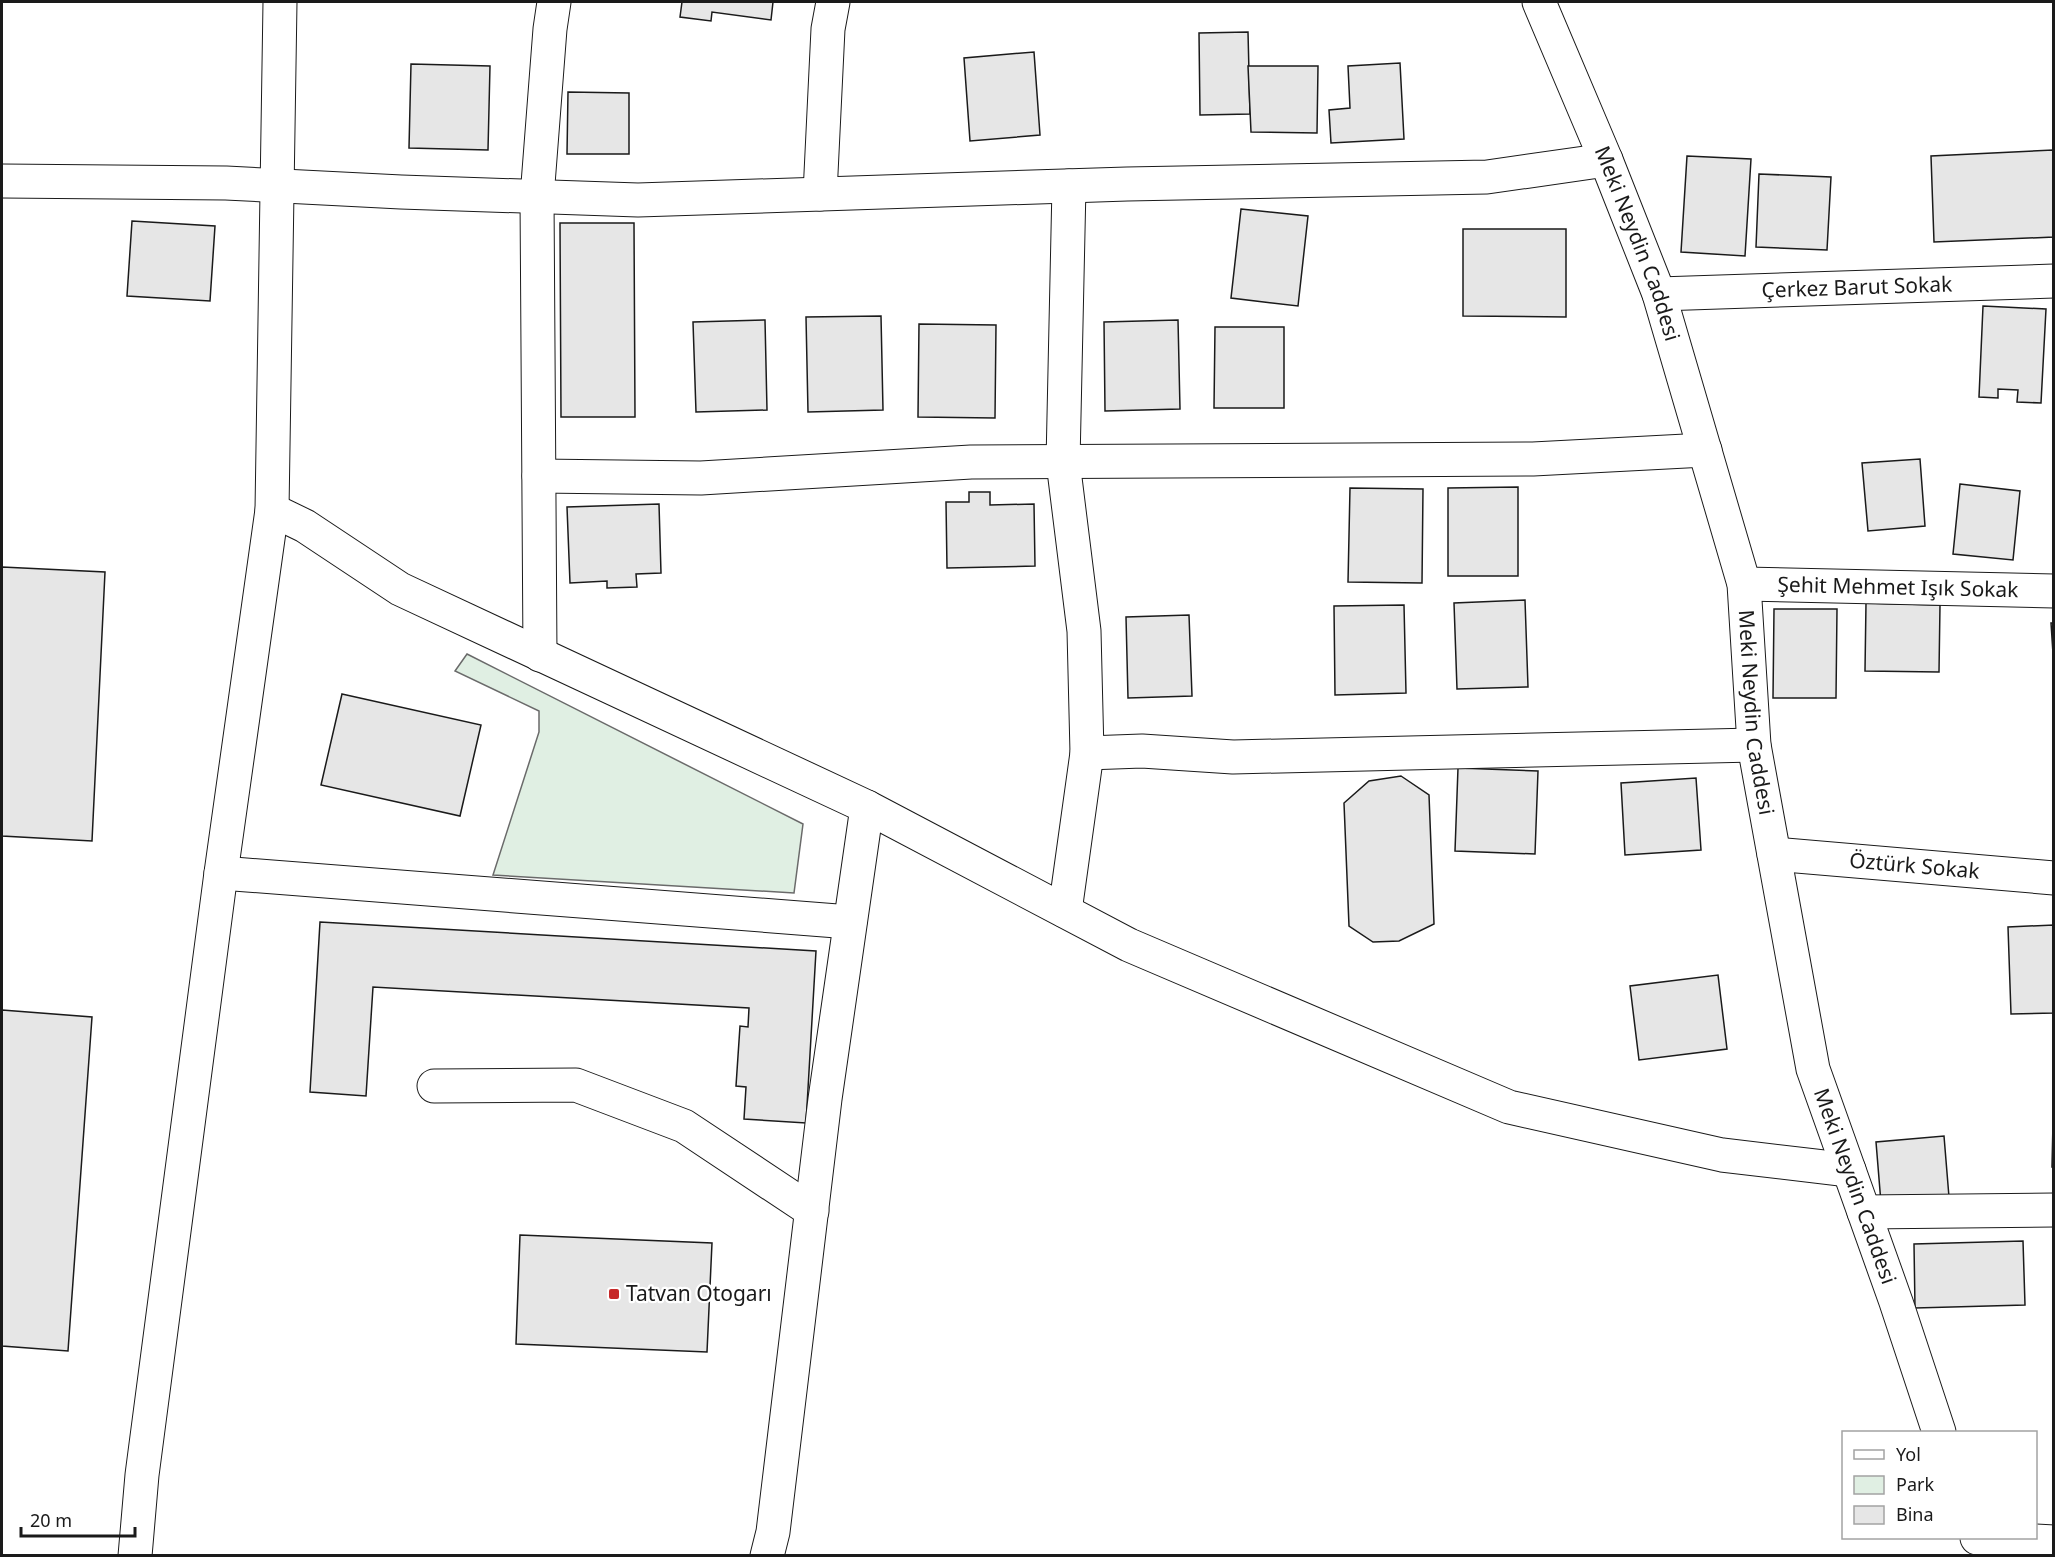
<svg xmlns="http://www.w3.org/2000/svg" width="2055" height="1557" font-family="'Noto Sans',sans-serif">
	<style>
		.green { fill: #e0efe3; stroke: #6a6a6a; stroke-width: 1.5 }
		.building { fill: #e6e6e6; stroke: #1a1a1a; stroke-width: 1.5 }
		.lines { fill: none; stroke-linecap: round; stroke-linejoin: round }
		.minor-casing { stroke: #1a1a1a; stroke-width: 35 }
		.minor { stroke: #fff; stroke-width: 33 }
		.poi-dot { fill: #c62828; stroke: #fff; stroke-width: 2 }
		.labels { text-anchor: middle; stroke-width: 4.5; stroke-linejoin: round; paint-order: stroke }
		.street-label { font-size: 21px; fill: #1a1a1a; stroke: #fff }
		.poi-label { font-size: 21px; fill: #1a1a1a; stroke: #fff; text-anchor: start }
	</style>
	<rect width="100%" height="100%" fill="#fff"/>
	<polygon class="green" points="467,654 803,824 794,893 493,875 539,732 539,711 455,671"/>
	<g class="building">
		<polygon points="682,2 773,2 771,20 712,12 711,21 680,17"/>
		<polygon points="1248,32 1250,114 1200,115 1199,33"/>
		<polygon points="1034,52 1040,135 970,141 964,58"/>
		<polygon points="1400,63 1404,139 1331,143 1329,110 1350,108 1348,66"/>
		<polygon points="411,64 490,66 488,150 409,148"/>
		<polygon points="1248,66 1318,66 1317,133 1251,132"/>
		<polygon points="568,92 629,93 629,154 567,154"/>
		<polygon points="2053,150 2054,237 1934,242 1931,156"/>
		<polygon points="1687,156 1751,159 1745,256 1681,252"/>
		<polygon points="1759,174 1831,177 1827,250 1756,247"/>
		<polygon points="1241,209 1308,216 1298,306 1231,298"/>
		<polygon points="132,221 215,226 210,301 127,296"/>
		<polygon points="560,223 634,223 635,417 561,417"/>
		<polygon points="1463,229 1566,229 1566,317 1463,316"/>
		<polygon points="1983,306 2046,309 2041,403 2017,402 2018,390 1998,389 1998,398 1979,397"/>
		<polygon points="881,316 883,410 808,412 806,317"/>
		<polygon points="765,320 767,410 696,412 693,322"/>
		<polygon points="1178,320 1180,409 1105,411 1104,322"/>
		<polygon points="919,324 996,325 995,418 918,417"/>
		<polygon points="1215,327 1284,327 1284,408 1214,408"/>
		<polygon points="1920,459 1925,526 1868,531 1862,463"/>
		<polygon points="1960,484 2020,491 2013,560 1953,554"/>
		<polygon points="1518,487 1518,576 1448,576 1448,488"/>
		<polygon points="1350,488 1423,489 1422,583 1348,582"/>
		<polygon points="969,492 990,492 990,505 1034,504 1035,566 947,568 946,502 969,502"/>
		<polygon points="659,504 661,573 636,574 637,587 607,588 607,581 570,583 567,507"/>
		<polygon points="2,567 105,572 92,841 2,836"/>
		<polygon points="1525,600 1528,687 1457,689 1454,603"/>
		<polygon points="1866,603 1940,605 1939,672 1865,671"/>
		<polygon points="1404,605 1406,693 1335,695 1334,606"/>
		<polygon points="1774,609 1837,609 1836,698 1773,698"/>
		<polygon points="1189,615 1192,696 1128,698 1126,617"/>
		<polygon points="2051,623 2054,623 2054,669"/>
		<polygon points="342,694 481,725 460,816 321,785"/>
		<polygon points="1458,768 1538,771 1535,854 1455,851"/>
		<polygon points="1401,776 1429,795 1434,924 1399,941 1373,942 1349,926 1344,803 1369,781"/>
		<polygon points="1696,778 1701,850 1625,855 1621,783"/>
		<polygon points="320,922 816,951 806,1123 744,1119 746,1087 736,1086 740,1026 748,1027 749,1008 373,987 366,1096 310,1092"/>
		<polygon points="2054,925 2054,1013 2011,1014 2008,927"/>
		<polygon points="1718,975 1727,1049 1639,1060 1630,986"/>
		<polygon points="2,1010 92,1017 68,1351 2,1346"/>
		<polygon points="2054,1079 2054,1167 2052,1167"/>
		<polygon points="1944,1136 1949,1197 1881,1203 1876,1142"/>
		<polygon points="520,1235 712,1243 707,1352 516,1344"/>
		<polygon points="2023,1241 2025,1305 1915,1308 1914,1244"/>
	</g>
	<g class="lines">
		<defs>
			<g id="minor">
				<path id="s1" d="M1539,2L1606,160L1659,294L1744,584L1754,745L1813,1069L1896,1302L1939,1432"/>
				<polyline points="2,181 226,183 401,192 638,200 1127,184 1487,177 1606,160"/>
				<polyline points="820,194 828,29 833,2"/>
				<path id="s2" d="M1659,294L2054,281"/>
				<polyline points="539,476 701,478 971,462 1533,459 1705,450"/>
				<polyline points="272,510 305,526 400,589 867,807 1129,945 1509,1107 1722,1155 1849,1170"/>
				<path id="s3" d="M1744,584L2054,591"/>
				<polyline points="540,655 537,197 550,29 554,2"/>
				<polyline points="1087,753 1142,751 1233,757 1754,745"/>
				<path id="s4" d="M1774,854L2054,878"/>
				<polyline points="221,873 850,922"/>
				<polyline points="1065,911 1087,753 1084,631 1063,462 1069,186"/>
				<polyline points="434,1086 576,1085 684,1126 812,1211"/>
				<polyline points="1864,1212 2054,1210"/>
				<polyline points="1977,1538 2054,1542"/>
				<polyline points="135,1556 142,1475 221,873 272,510 280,2"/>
				<polyline points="767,1556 773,1532 825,1099 867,807"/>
			</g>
		</defs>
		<use href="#minor" class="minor-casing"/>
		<use href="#minor" class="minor"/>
	</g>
	<rect class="poi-dot" x="608" y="1288" width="12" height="12" rx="3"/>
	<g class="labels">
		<g class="street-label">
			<text dy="7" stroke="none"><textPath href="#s1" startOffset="261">Meki Neydin Caddesi</textPath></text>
			<text dy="7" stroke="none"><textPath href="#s2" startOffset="198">Çerkez Barut Sokak</textPath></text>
			<text dy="7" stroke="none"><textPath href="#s3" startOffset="154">Şehit Mehmet Işık Sokak</textPath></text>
			<text dy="7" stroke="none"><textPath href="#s1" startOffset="747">Meki Neydin Caddesi</textPath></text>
			<text dy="7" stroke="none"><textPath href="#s4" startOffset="141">Öztürk Sokak</textPath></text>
			<text dy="7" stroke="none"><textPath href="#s1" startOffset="1233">Meki Neydin Caddesi</textPath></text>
		</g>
		<g class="poi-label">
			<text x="626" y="1301">Tatvan Otogarı</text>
		</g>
	</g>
	<rect width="2055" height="1557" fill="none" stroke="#1a1a1a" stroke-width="6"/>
	<rect x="1842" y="1431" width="195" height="108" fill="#ffffff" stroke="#a3a3a3" stroke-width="1.5"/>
	<rect x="1854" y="1450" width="30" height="9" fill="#ffffff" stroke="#a3a3a3" stroke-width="1.5"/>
	<text x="1896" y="1461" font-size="18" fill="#1a1a1a">Yol</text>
	<rect x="1854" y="1476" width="30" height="18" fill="#e0efe3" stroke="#a3a3a3" stroke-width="1.5"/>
	<text x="1896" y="1491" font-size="18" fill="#1a1a1a">Park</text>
	<rect x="1854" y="1506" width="30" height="18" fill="#e6e6e6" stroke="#a3a3a3" stroke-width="1.5"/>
	<text x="1896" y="1521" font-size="18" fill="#1a1a1a">Bina</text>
	<path d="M21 1527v9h114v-9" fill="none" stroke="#1a1a1a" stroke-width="3"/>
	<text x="30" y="1527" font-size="18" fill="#1a1a1a" stroke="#ffffff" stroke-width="4.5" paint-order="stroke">20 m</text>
</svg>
